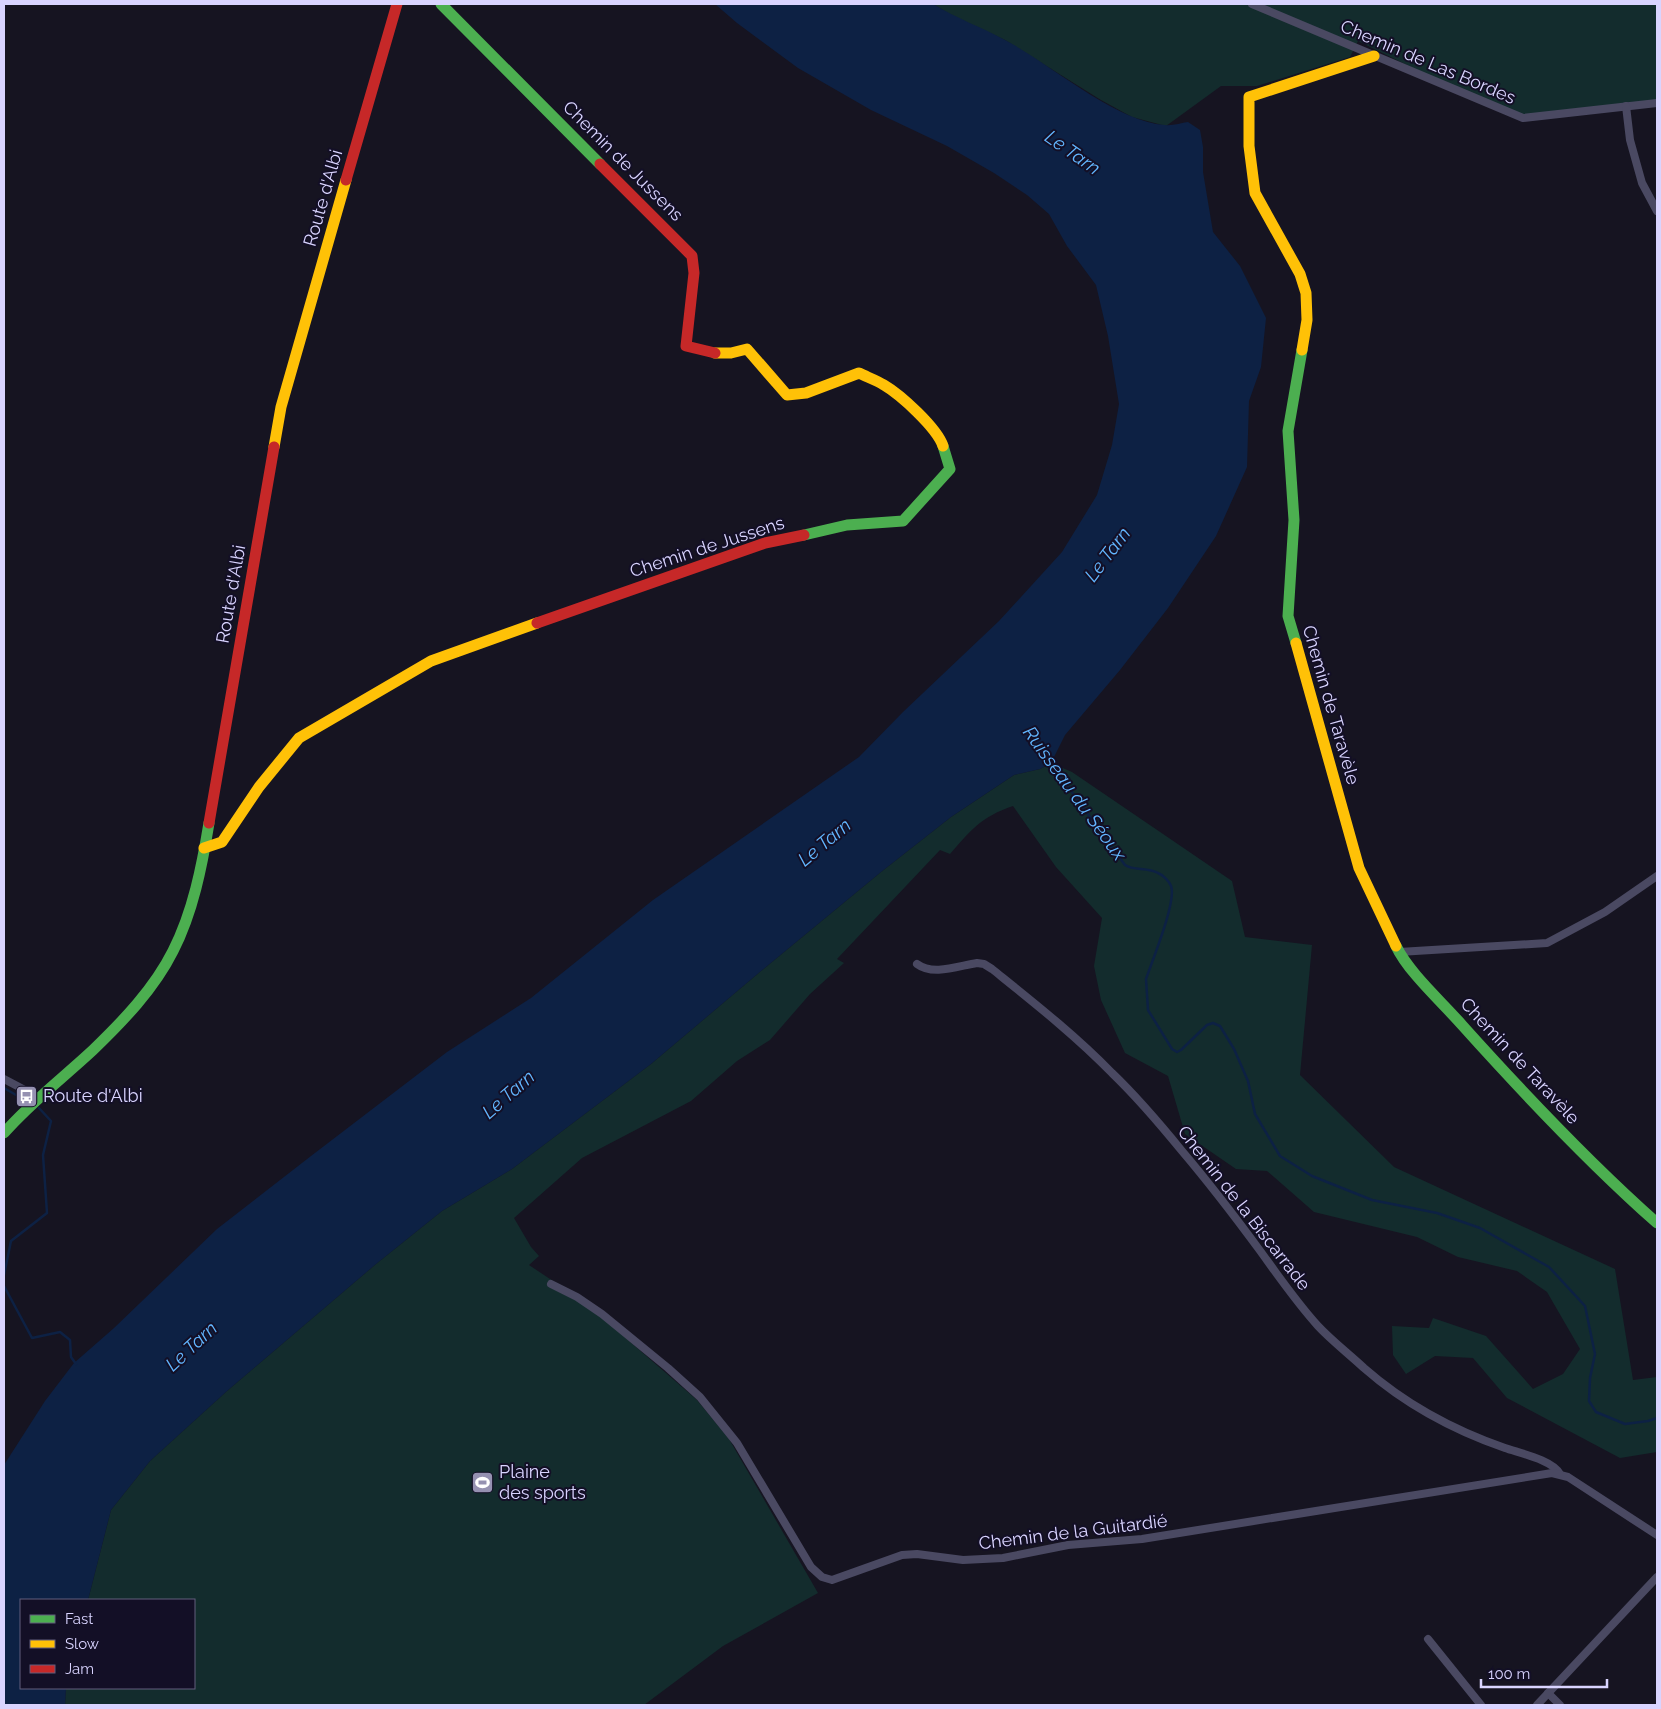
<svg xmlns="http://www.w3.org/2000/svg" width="1661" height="1709" font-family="Raleway,sans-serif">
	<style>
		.green { fill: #132c2d }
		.water { fill: #0d2144 }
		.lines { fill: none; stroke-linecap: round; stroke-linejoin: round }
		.stream { stroke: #0d2144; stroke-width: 2.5 }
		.street { stroke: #4a4962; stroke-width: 8 }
		.fast { stroke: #4caf50; stroke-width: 11 }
		.slow { stroke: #ffc107; stroke-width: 11 }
		.jam { stroke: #c62828; stroke-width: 11 }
		.labels { text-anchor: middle; stroke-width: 4; stroke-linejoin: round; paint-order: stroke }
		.street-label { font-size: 18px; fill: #d9d4ff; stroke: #130f26 }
		.poi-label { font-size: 18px; fill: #d9d4ff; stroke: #130f26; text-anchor: start }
		.water-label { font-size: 19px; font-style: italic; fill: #62b6ff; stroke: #130f26 }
	</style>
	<rect width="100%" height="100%" fill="#161421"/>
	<g class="green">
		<polygon points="933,4 1657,4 1657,103 1523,118 1470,96 1358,41 1350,57 1257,86 1221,86 1166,126 1132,117 1101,100 1005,40 953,16"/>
		<path d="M1051,763L1072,772L1232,881L1245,937L1312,945L1300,1075L1394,1167L1615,1269L1633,1380L1657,1377V1452L1620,1458L1507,1398L1473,1358L1435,1356L1406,1374L1393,1355L1392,1326L1429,1328L1433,1318L1486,1336L1533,1389L1563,1374L1580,1349L1547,1292L1517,1271L1458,1257L1417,1237L1314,1212L1267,1171L1236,1169L1185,1134L1168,1076L1125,1053L1101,1000L1094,966L1102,918L1056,867L1013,806C981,817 972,829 950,854L940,850L837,959L844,963L810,994L770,1040L737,1061L691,1101L582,1158L514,1218L531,1247L539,1256L529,1265L583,1301L697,1400L729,1439L818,1593L723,1646L644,1705H65L66,1688H194V1600H88L111,1510L150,1461L227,1391L376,1264L442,1211L512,1169L651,1064L761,971L881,872L951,817L1014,775L1040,769Z"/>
	</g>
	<path class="water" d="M715,4H933C956,18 981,27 1005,40C1051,64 1114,121 1165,125C1172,126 1181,123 1188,122L1200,130L1203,147V172L1213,232L1240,266L1266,318L1261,367L1249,401L1247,467L1216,536L1168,608L1120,670L1065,735L1051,763L1040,769L1014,775L951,817L881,872L761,971L651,1064L512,1169L442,1211L376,1264L227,1391L150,1461L111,1510L88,1600H21V1688H66L65,1705H4V1465L45,1401L74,1363L114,1328L217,1229L311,1156L447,1052L531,998L653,900L859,757L903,712L999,621L1062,552L1097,495L1112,445L1119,404L1108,336L1096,285L1067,246L1049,214L1027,195L994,173L947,146L871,110L798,68L737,23Z"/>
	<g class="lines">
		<g class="stream">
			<path d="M1050,762L1125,865C1134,871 1147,867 1158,873C1163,875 1169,881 1171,886C1177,901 1152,961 1146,979L1148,1010L1172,1049L1177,1052L1181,1050L1207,1025L1213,1023L1220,1026L1234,1049L1248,1081L1255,1114L1280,1156L1312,1176L1372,1200L1437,1213L1480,1228L1549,1267L1585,1306L1595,1354L1590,1378L1589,1401L1596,1412L1625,1424L1648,1421L1657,1418"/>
			<polyline points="4,1088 23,1099"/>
			<polyline points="4,1275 11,1241 47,1213 43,1155 51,1121 39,1108"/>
			<polyline points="4,1286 32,1338 60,1332 70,1340 71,1357 76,1364"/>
		</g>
		<g class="street">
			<polyline points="1252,4 1523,118 1657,103"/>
			<polyline points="1626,106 1630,140 1642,183 1657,211"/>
			<polyline points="1399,952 1547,943 1605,912 1657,876"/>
			<path d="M917,964C933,976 958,966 977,963L984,964L992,969C1033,1002 1075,1035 1112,1073C1137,1097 1160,1124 1182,1151C1210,1184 1236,1218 1261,1252C1279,1277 1297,1303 1318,1326C1332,1341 1349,1354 1364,1368C1405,1404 1453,1430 1505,1448C1519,1453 1553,1460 1560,1474"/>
			<polyline points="4,1079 38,1097"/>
			<polyline points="551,1284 577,1297 602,1314 668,1368 700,1397 737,1443 811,1567 822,1577 832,1580 902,1555 917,1554 963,1560 1003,1558 1068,1545 1142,1539 1552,1473 1568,1477 1657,1535"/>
			<polyline points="1428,1639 1481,1705"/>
			<polyline points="1548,1693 1560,1705"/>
			<polyline points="1537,1705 1657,1577"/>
		</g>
		<g class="fast">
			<polyline points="441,4 600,164"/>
			<polyline points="804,535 847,525 903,521 950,469 943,446"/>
			<polyline points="1296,643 1288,616 1294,520 1288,431 1302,350"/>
			<path d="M1396,946C1409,973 1442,1002 1462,1025C1524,1094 1587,1161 1657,1223"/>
			<path d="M4,1133C31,1102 63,1078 93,1050C123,1021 154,989 173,951C193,912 202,866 209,823"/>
		</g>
		<g class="slow">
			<polyline points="1302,350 1307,320 1306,293 1300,274 1255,193 1249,146 1249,97 1374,56"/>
			<path d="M715,353H731L747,349L787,395L806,393L859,373C867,377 876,380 884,385C901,395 937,428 943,446"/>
			<polyline points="274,447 281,407 346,180"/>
			<polyline points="1296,643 1359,868 1396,946"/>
			<polyline points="204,848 222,842 259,787 299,738 431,661 537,623"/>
		</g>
		<g class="jam">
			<polyline points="600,164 692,256 694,273 686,346 715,353"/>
			<polyline points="346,180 397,4"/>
			<polyline points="537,623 765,543 804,535"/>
			<polyline points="209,823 274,447"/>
		</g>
	</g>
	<defs>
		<symbol id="bus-square" viewBox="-11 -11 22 22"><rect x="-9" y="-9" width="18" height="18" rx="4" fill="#9591b1" stroke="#130f26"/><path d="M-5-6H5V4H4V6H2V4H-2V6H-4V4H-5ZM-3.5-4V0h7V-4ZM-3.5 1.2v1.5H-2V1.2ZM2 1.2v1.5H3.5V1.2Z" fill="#fff"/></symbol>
		<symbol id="stadium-square" viewBox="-11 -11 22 22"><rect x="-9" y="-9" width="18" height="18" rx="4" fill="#9591b1" stroke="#130f26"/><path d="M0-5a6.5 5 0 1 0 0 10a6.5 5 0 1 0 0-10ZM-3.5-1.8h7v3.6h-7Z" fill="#fff"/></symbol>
	</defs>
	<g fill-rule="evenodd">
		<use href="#bus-square" x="14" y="1084" width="25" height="25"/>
		<use href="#stadium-square" x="470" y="1470" width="25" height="25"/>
	</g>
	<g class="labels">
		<g class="street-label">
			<text transform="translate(1428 62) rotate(23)" y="6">Chemin de Las Bordes</text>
			<text transform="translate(623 161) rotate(45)" y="6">Chemin de Jussens</text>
			<text transform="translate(323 198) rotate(-74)" y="6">Route d'Albi</text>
			<text transform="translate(707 547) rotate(-18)" y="6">Chemin de Jussens</text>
			<text transform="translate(231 594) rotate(-80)" y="6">Route d'Albi</text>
			<text transform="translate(1331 705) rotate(74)" y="6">Chemin de Taravèle</text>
			<text transform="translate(1520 1061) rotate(47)" y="6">Chemin de Taravèle</text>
			<text transform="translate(1244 1208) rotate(52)" y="6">Chemin de la Biscarrade</text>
			<text transform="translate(1073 1532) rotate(-7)" y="6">Chemin de la Guitardié</text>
		</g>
		<g class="poi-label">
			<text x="43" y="1102">Route d'Albi</text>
			<text x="499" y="1478">Plaine<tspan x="499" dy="21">des sports</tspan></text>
		</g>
		<g class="water-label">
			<text transform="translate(1073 152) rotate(35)" y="7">Le Tarn</text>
			<text transform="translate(1107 554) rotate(-53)" y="7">Le Tarn</text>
			<text transform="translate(1075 793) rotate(54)" y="7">Ruisseau du Séoux</text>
			<text transform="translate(824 842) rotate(-40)" y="7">Le Tarn</text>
			<text transform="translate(508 1094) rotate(-41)" y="7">Le Tarn</text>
			<text transform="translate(191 1346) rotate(-43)" y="7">Le Tarn</text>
		</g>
	</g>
	<rect width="1661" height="1709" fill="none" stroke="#d9d4ff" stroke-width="10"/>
	<rect x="20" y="1599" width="175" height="90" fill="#130f26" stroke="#625e7d"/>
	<rect x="30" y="1615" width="25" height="8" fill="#4caf50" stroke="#625e7d"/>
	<text x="65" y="1624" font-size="15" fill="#d9d4ff">Fast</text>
	<rect x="30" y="1640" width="25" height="8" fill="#ffc107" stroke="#625e7d"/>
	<text x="65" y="1649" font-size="15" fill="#d9d4ff">Slow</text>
	<rect x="30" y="1665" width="25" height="8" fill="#c62828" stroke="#625e7d"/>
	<text x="65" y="1674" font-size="15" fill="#d9d4ff">Jam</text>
	<path d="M1481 1679v8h126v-8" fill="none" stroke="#d9d4ff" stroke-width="2.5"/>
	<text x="1488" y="1679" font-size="15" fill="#d9d4ff" stroke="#130f26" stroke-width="4" paint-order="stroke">100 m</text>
</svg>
